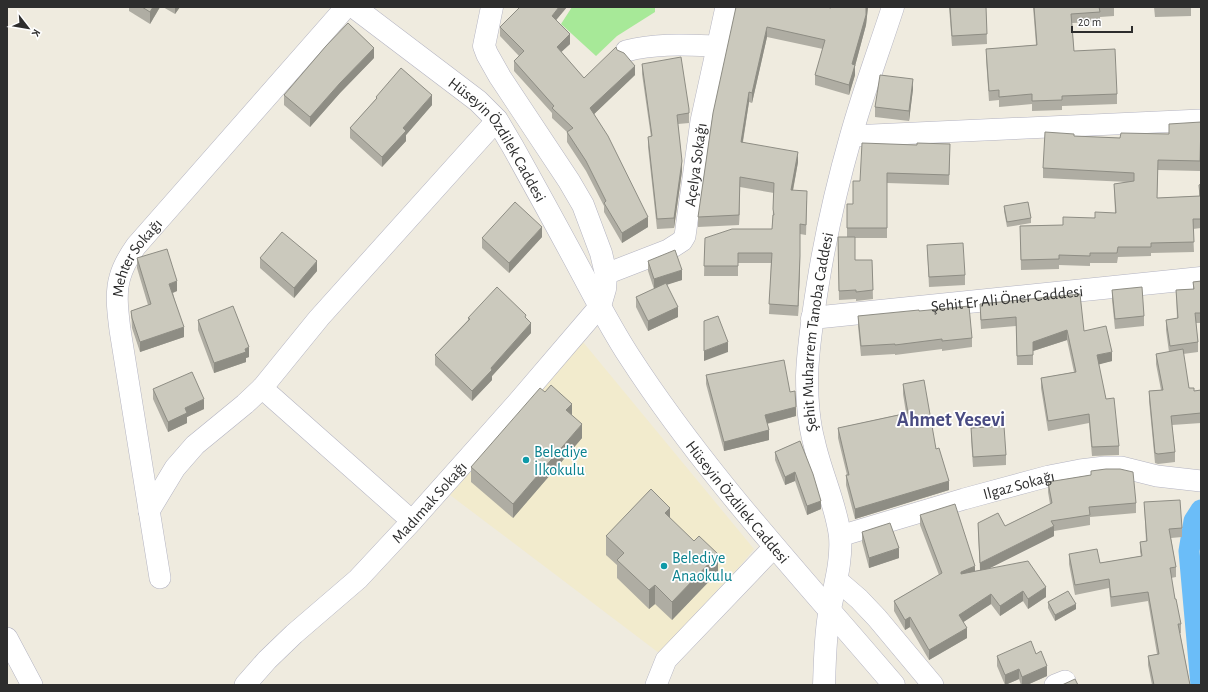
<svg xmlns="http://www.w3.org/2000/svg" width="1208" height="692" font-family="'Alegreya Sans',sans-serif">
	<style>
		.education { fill: #f2ebcd }
		.green { fill: #a7e998 }
		.lines { fill: none; stroke-linecap: round; stroke-linejoin: round }
		.canal { stroke: #6bbdf8; stroke-width: 21 }
		.minor-casing { stroke: #b3b3c1; stroke-width: 22 }
		.tertiary-casing { stroke: #b3b3c1; stroke-width: 23 }
		.minor { stroke: #fff; stroke-width: 21 }
		.tertiary { stroke: #fff; stroke-width: 22 }
		.wall { fill: #afada3 }
		.shaded-wall { fill: #8e8d84 }
		.building { fill: #cbc9bd; stroke: #8e8d84 }
		.culture-dot { fill: #0f9aa8; stroke: #fff; stroke-width: 1.5 }
		.labels { text-anchor: middle; stroke-width: 3.5; stroke-linejoin: round; paint-order: stroke }
		.street-label { font-size: 16px; fill: #2d2d2d; stroke: #fff }
		.culture-label { font-size: 16px; fill: #0d838f; stroke: #fff; text-anchor: start }
		.district-label { font-size: 20px; font-weight: bold; fill: #494b82; stroke: #fff }
	</style>
	<rect width="100%" height="100%" fill="#efebdf"/>
	<polygon class="education" points="583,342 754,549 740,566 659,653 450,495"/>
	<polygon class="green" points="572,7 655,7 655,12 617,36 596,56 561,24"/>
	<g class="lines">
		<polyline class="canal" points="1201,685 1189,551 1194,521 1201,510"/>
		<defs>
			<g id="minor">
				<path d="M626,51C657,43 686,45 718,46"/>
				<polyline points="851,136 1201,120"/>
				<path id="s1" d="M606,274L668,250L682,241L685,236L701,121L726,7"/>
				<polyline points="262,388 412,521"/>
				<polyline points="149,511 175,468 195,445 245,404 262,388 319,318 497,120"/>
				<path id="s2" d="M840,536L964,499L1049,476L1080,470L1105,467H1121L1157,476L1201,481"/>
				<path id="s3" d="M160,578L120,330C118,313 115,294 120,277C123,266 129,256 136,246L346,7"/>
				<polyline points="837,580 859,599 877,618 933,685"/>
				<polyline points="7,638 32,685"/>
				<path id="s4" d="M245,685L267,660L294,634L358,579L412,521L517,403L600,306"/>
				<polyline points="656,685 666,660 774,547"/>
				<polyline points="1055,685 1065,681"/>
			</g>
			<g id="tertiary">
				<path id="s5" d="M354,7L478,101L497,120L513,147C537,190 560,232 583,275C598,303 612,330 629,356C706,475 803,578 894,685"/>
				<polyline points="492,7 484,46 487,54 500,77 569,181 583,205 601,253 606,274 605,289 600,306"/>
				<path id="s6" d="M812,318L1201,278"/>
				<path id="s7" d="M824,685C825,660 825,634 830,609C835,584 842,561 840,536C836,504 821,474 814,442C808,420 807,399 807,376C808,345 813,314 818,283C826,233 837,185 851,136C863,93 879,50 893,7"/>
			</g>
		</defs>
		<use href="#minor" class="minor-casing"/>
		<use href="#tertiary" class="tertiary-casing"/>
		<use href="#minor" class="minor"/>
		<use href="#tertiary" class="tertiary"/>
	</g>
	<g class="wall">
		<polygon points="129,7 160,7 150,24 129,11"/>
		<polygon points="163,7 180,7 175,14"/>
		<polygon points="520,7 567,7 556,20 570,44 561,52 584,78 635,75 594,114 648,227 622,243 604,212 604,206 586,171 567,142 567,132 552,118 552,113 514,71 514,61 519,56 500,36 500,27"/>
		<polygon points="736,7 831,8 831,7 868,7 866,25 855,66 855,75 849,95 815,85 815,75 823,49 767,37 752,103 749,102 743,142 798,162 793,191 807,201 806,235 800,234 800,266 798,316 769,314 771,263 738,263 738,276 704,276 705,238 772,229 774,193 740,187 739,225 698,227 698,217"/>
		<polygon points="949,7 986,7 987,44 952,46"/>
		<polygon points="1033,7 1114,7 1114,16 1100,17 1100,22 1072,23 1074,51 1117,94 1117,104 1062,106 1062,110 1032,111 1032,104 999,107 999,100 989,101 986,59 986,49 1036,45"/>
		<polygon points="1154,7 1191,7 1191,16 1155,17"/>
		<polygon points="374,58 340,93 310,127 284,105 284,95"/>
		<polygon points="642,64 689,109 689,123 678,124 682,171 674,228 657,229 648,147 648,137 651,137 642,74"/>
		<polygon points="913,89 909,121 875,117 875,107"/>
		<polygon points="376,97 432,105 406,135 406,141 382,167 350,138 350,128 376,99"/>
		<polygon points="1201,122 1200,171 1158,170 1157,198 1199,196 1199,185 1201,184 1201,228 1193,229 1194,252 1151,253 1151,256 1118,257 1117,263 1090,263 1090,266 1059,265 1059,269 1021,270 1020,226 1063,225 1115,213 1114,184 1128,182 1043,178 1043,168 1074,136 1120,138 1169,134"/>
		<polygon points="950,154 949,185 887,183 887,238 855,238 855,260 872,260 873,299 856,301 856,299 839,300 838,237 847,237 847,204 853,204 860,181"/>
		<polygon points="1004,206 1031,218 1031,223 1007,227 1004,211"/>
		<polygon points="542,237 509,273 482,248 482,238"/>
		<polygon points="927,245 965,275 965,285 929,287"/>
		<polygon points="137,258 177,291 173,293 184,337 140,352 132,328 131,311 148,305 137,268"/>
		<polygon points="260,258 317,271 294,298 260,268"/>
		<polygon points="648,261 682,280 667,284 678,317 648,331 636,307 636,297 654,289 648,271"/>
		<polygon points="1201,281 1201,323 1196,323 1198,342 1198,352 1183,354 1189,388 1194,391 1201,390 1201,423 1172,425 1175,452 1175,462 1158,464 1155,463 1149,401 1149,391 1161,390 1156,364 1156,354 1169,352 1166,330 1166,320 1177,319 1176,290 1193,289 1193,282"/>
		<polygon points="1112,290 1144,316 1144,326 1115,329 1112,300"/>
		<polygon points="980,304 1084,331 1112,361 1098,364 1106,399 1119,446 1119,455 1092,456 1089,423 1048,431 1041,388 1041,378 1074,372 1067,340 1033,351 1033,365 1017,365 1016,326 981,329 980,313"/>
		<polygon points="919,311 972,338 972,347 942,351 942,349 895,355 895,354 861,356 858,326 858,316"/>
		<polygon points="468,318 526,319 531,333 492,376 492,380 472,401 435,365 435,355 468,320"/>
		<polygon points="198,320 249,357 246,358 246,362 214,373 198,330"/>
		<polygon points="706,375 790,392 796,416 767,424 769,440 724,451 706,384"/>
		<polygon points="903,384 936,449 949,490 855,519 846,485 846,475 847,475 838,438 838,428 906,413 903,394"/>
		<polygon points="153,389 204,409 187,417 187,423 168,432 153,399"/>
		<polygon points="572,416 582,438 513,518 471,482 471,467"/>
		<polygon points="971,428 1006,455 1006,465 973,467 971,438"/>
		<polygon points="800,441 821,509 807,515 795,481 785,485 775,460 775,452"/>
		<polygon points="1091,471 1136,503 1136,513 1090,517 1090,525 1054,531 1054,536 988,569 1046,597 1028,609 1023,601 1000,616 991,604 963,622 967,638 929,660 910,627 905,630 894,611 894,601 939,575 920,525 920,515 975,571 980,570 978,533 978,523 1005,526 1050,504 1048,492 1048,482 1091,475"/>
		<polygon points="1144,502 1182,528 1182,537 1171,538 1176,567 1176,577 1171,578 1175,599 1181,624 1181,633 1180,633 1190,685 1152,685 1148,665 1148,656 1157,654 1148,601 1111,607 1109,588 1075,595 1069,564 1069,554 1100,563 1141,556 1140,552 1140,542 1146,541"/>
		<polygon points="670,518 718,572 672,620 655,604 649,609 617,578 617,565 606,555 606,536"/>
		<polygon points="862,532 899,558 869,568 862,542"/>
		<polygon points="1048,602 1076,609 1055,621 1048,608"/>
		<polygon points="1036,654 1047,676 1027,685 1021,685 1019,679 1005,685 997,666 997,656"/>
	</g>
	<g class="shaded-wall">
		<polygon points="153,7 160,7 150,24 150,12"/>
		<polygon points="175,7 180,7 175,14"/>
		<polygon points="559,7 567,7 552,25 552,16"/>
		<polygon points="866,7 868,7 866,25 855,66 855,75 849,95 849,85 852,64"/>
		<polygon points="767,27 767,37 752,103 752,93"/>
		<polygon points="570,34 570,44 557,56 557,47"/>
		<polygon points="374,48 374,58 340,93 310,127 310,117 340,83"/>
		<polygon points="635,66 635,75 590,118 590,108"/>
		<polygon points="913,79 913,89 909,121 909,111"/>
		<polygon points="749,92 749,102 741,152 741,142"/>
		<polygon points="432,95 432,105 406,135 406,141 382,167 382,157 403,128"/>
		<polygon points="798,152 798,162 791,200 791,190"/>
		<polygon points="682,161 682,171 674,228 674,218"/>
		<polygon points="740,177 740,187 739,225 739,215"/>
		<polygon points="648,217 648,227 622,243 622,233"/>
		<polygon points="542,227 542,237 509,273 509,263"/>
		<polygon points="800,256 800,266 798,316 798,306"/>
		<polygon points="317,261 317,271 294,298 294,288"/>
		<polygon points="682,270 682,280 654,289 654,279"/>
		<polygon points="177,281 177,291 169,294 169,284"/>
		<polygon points="678,307 678,317 648,331 648,321"/>
		<polygon points="531,323 531,333 492,376 492,380 472,401 472,391 491,368"/>
		<polygon points="184,327 184,337 140,352 140,342"/>
		<polygon points="1067,330 1067,340 1033,351 1033,342"/>
		<polygon points="728,342 728,352 704,361 704,351"/>
		<polygon points="249,347 249,357 246,358 246,362 214,373 214,363"/>
		<polygon points="1112,352 1112,361 1097,365 1097,355"/>
		<polygon points="204,399 204,409 187,417 187,423 168,432 168,422 185,408"/>
		<polygon points="572,404 572,418 566,410"/>
		<polygon points="796,407 796,416 765,424 765,415"/>
		<polygon points="582,424 582,438 513,518 513,504"/>
		<polygon points="769,430 769,440 724,451 724,442"/>
		<polygon points="795,472 795,481 785,485 785,477"/>
		<polygon points="949,481 949,490 855,519 855,509"/>
		<polygon points="821,501 821,509 807,515 807,506"/>
		<polygon points="670,508 670,527 665,513"/>
		<polygon points="1054,526 1054,536 980,573 980,563"/>
		<polygon points="899,548 899,558 869,568 869,558"/>
		<polygon points="718,554 718,572 672,620 672,602"/>
		<polygon points="975,566 975,576 961,582 961,572"/>
		<polygon points="655,585 655,604 649,609 649,590"/>
		<polygon points="1046,587 1046,597 1028,609 1028,599"/>
		<polygon points="1023,591 1023,601 1000,616 1000,606"/>
		<polygon points="991,594 991,604 959,625 959,615"/>
		<polygon points="1076,604 1076,609 1055,621 1055,615"/>
		<polygon points="910,617 910,627 905,630 905,620"/>
		<polygon points="967,628 967,638 929,660 929,650"/>
		<polygon points="1047,666 1047,676 1027,685 1022,685 1022,677"/>
		<polygon points="1019,669 1019,679 1005,685 1005,675"/>
	</g>
	<g class="building">
		<polygon points="142,7 153,7 150,12"/>
		<polygon points="520,7 559,7 552,16 570,34 557,47 584,78 616,47 617,50 624,53 635,66 590,108 608,136 648,217 622,233 604,203 606,201 586,161 567,132 573,128 552,108 554,106 514,61 524,51 500,27"/>
		<polygon points="736,7 826,7 831,8 831,7 866,7 866,15 852,64 855,65 849,85 815,75 825,40 767,27 752,93 749,92 741,142 798,152 791,190 807,191 806,225 800,224 800,256 798,306 769,304 772,253 738,253 738,266 704,266 705,238 732,229 772,229 773,215 774,215 773,209 774,183 740,177 739,215 698,217 713,113"/>
		<polygon points="950,7 986,7 987,34 952,36"/>
		<polygon points="1034,7 1107,7 1099,7 1100,12 1071,14 1074,51 1115,49 1117,94 1062,96 1062,100 1032,101 1032,94 999,97 999,90 989,91 986,49 1037,45"/>
		<polygon points="348,23 374,48 340,83 310,117 284,95 326,46"/>
		<polygon points="681,57 689,109 689,113 677,115 682,161 674,218 657,219 648,137 652,136 642,64"/>
		<polygon points="401,68 432,95 403,128 406,131 382,157 350,128 377,98 376,97"/>
		<polygon points="880,75 913,79 909,111 875,107"/>
		<polygon points="1201,122 1200,161 1158,160 1157,198 1200,196 1199,185 1201,184 1201,219 1193,219 1194,242 1151,243 1151,247 1118,247 1117,253 1090,253 1090,256 1059,255 1059,259 1021,260 1020,226 1063,225 1063,217 1095,218 1095,212 1116,213 1114,184 1134,181 1134,173 1043,168 1045,132 1074,134 1074,136 1120,138 1121,133 1169,134 1169,124"/>
		<polygon points="862,143 917,145 917,143 950,144 949,175 887,173 887,228 847,228 847,204 853,204 853,181 860,181"/>
		<polygon points="515,202 542,227 509,263 482,238"/>
		<polygon points="1028,202 1031,218 1007,222 1004,206"/>
		<polygon points="282,232 317,261 294,288 260,258"/>
		<polygon points="838,237 855,237 855,260 872,260 873,290 856,292 856,290 839,291"/>
		<polygon points="963,243 965,275 929,277 927,245"/>
		<polygon points="167,249 177,281 169,284 184,327 140,342 132,318 131,311 151,304 137,258"/>
		<polygon points="675,250 682,270 654,279 648,261"/>
		<polygon points="1201,281 1201,313 1195,313 1198,342 1170,346 1166,320 1178,318 1176,290 1194,289 1193,282"/>
		<polygon points="666,283 678,307 648,321 636,297"/>
		<polygon points="497,287 526,315 525,317 531,323 491,368 492,370 472,391 435,355 470,319 468,318"/>
		<polygon points="1142,287 1144,316 1115,319 1112,290"/>
		<polygon points="1080,294 1084,331 1106,326 1112,352 1097,355 1106,399 1114,398 1119,446 1092,447 1089,414 1048,421 1041,378 1076,372 1067,330 1033,342 1033,355 1017,356 1016,317 981,320 980,304"/>
		<polygon points="233,306 249,347 245,349 246,352 214,363 198,320"/>
		<polygon points="969,306 972,338 942,341 942,339 895,345 895,344 861,346 858,316 919,310 919,311"/>
		<polygon points="718,316 728,342 704,351 704,321"/>
		<polygon points="1183,349 1189,388 1194,388 1194,391 1201,390 1201,413 1171,416 1175,452 1158,454 1155,453 1149,391 1163,390 1156,354"/>
		<polygon points="784,360 790,392 795,391 796,407 765,415 769,430 724,442 706,375"/>
		<polygon points="192,372 204,399 185,408 187,413 168,422 153,389"/>
		<polygon points="924,380 936,449 939,448 949,481 855,509 846,475 849,475 838,428 908,413 903,384"/>
		<polygon points="551,385 572,404 566,410 582,424 513,504 471,467 540,388 545,392"/>
		<polygon points="1004,426 1006,455 973,457 971,428"/>
		<polygon points="800,441 813,474 821,501 807,506 795,472 785,477 775,452"/>
		<polygon points="1106,469 1120,469 1133,472 1136,503 1089,507 1090,515 1051,521 1054,526 980,563 978,523 998,513 1005,526 1052,503 1048,482 1091,475 1091,471"/>
		<polygon points="651,489 670,508 665,513 694,541 699,536 718,554 672,602 655,585 649,590 617,560 624,553 606,536"/>
		<polygon points="1180,500 1182,528 1169,529 1176,567 1170,568 1175,599 1176,599 1181,624 1178,624 1190,685 1154,685 1148,656 1159,654 1148,592 1111,597 1109,579 1075,585 1069,554 1097,549 1100,563 1142,556 1140,542 1147,541 1144,502"/>
		<polygon points="955,504 975,566 961,572 961,574 1028,561 1046,587 1028,599 1023,591 1000,606 991,594 959,615 967,628 929,650 910,617 905,620 894,601 942,573 920,515"/>
		<polygon points="890,523 899,548 869,558 862,532"/>
		<polygon points="1068,591 1076,604 1055,615 1048,602"/>
		<polygon points="1031,641 1036,654 1041,651 1047,666 1022,677 1019,669 1005,675 997,656"/>
		<polygon points="1075,679 1078,685 1062,685"/>
	</g>
	<g class="culture-dot">
		<circle cx="526" cy="460" r="4"/>
		<circle cx="664" cy="566" r="4"/>
	</g>
	<g class="labels">
		<g class="street-label">
			<text dy="6" stroke="none"><textPath href="#s5" startOffset="198">Hüseyin Özdilek Caddesi</textPath></text>
			<text dy="6" stroke="none"><textPath href="#s1" startOffset="161">Açelya Sokağı</textPath></text>
			<text dy="6" stroke="none"><textPath href="#s3" startOffset="329">Mehter Sokağı</textPath></text>
			<text dy="6" stroke="none"><textPath href="#s6" startOffset="196">Şehit Er Ali Öner Caddesi</textPath></text>
			<text dy="6" stroke="none"><textPath href="#s7" startOffset="359">Şehit Muharrem Tanoba Caddesi</textPath></text>
			<text dy="6" stroke="none"><textPath href="#s2" startOffset="186">Ilgaz Sokağı</textPath></text>
			<text dy="6" stroke="none"><textPath href="#s4" startOffset="260">Madımak Sokağı</textPath></text>
			<text dy="6" stroke="none"><textPath href="#s5" startOffset="635">Hüseyin Özdilek Caddesi</textPath></text>
		</g>
		<g class="culture-label">
			<text x="534" y="457">Belediye<tspan x="534" dy="18">İlkokulu</tspan></text>
			<text x="672" y="563">Belediye<tspan x="672" dy="18">Anaokulu</tspan></text>
		</g>
		<g class="district-label">
			<text x="951" y="426">Ahmet Yesevi</text>
		</g>
	</g>
	<rect width="1208" height="692" fill="none" stroke="#2d2d2d" stroke-width="16"/>
	<g transform="translate(28 28) rotate(121)" stroke="#ffffff" stroke-width="3" paint-order="stroke">
	<path d="M0-3L7 15L0 10L-7 15Z" fill="#2d2d2d"/>
	<text y="-6" font-size="11" font-weight="bold" text-anchor="middle" fill="#2d2d2d">K</text>
	</g>
	<path d="M1072 26v6h60v-6" fill="none" stroke="#2d2d2d" stroke-width="2"/>
	<text x="1078" y="26" font-size="12" fill="#2d2d2d" stroke="#ffffff" stroke-width="3" paint-order="stroke">20 m</text>
</svg>
